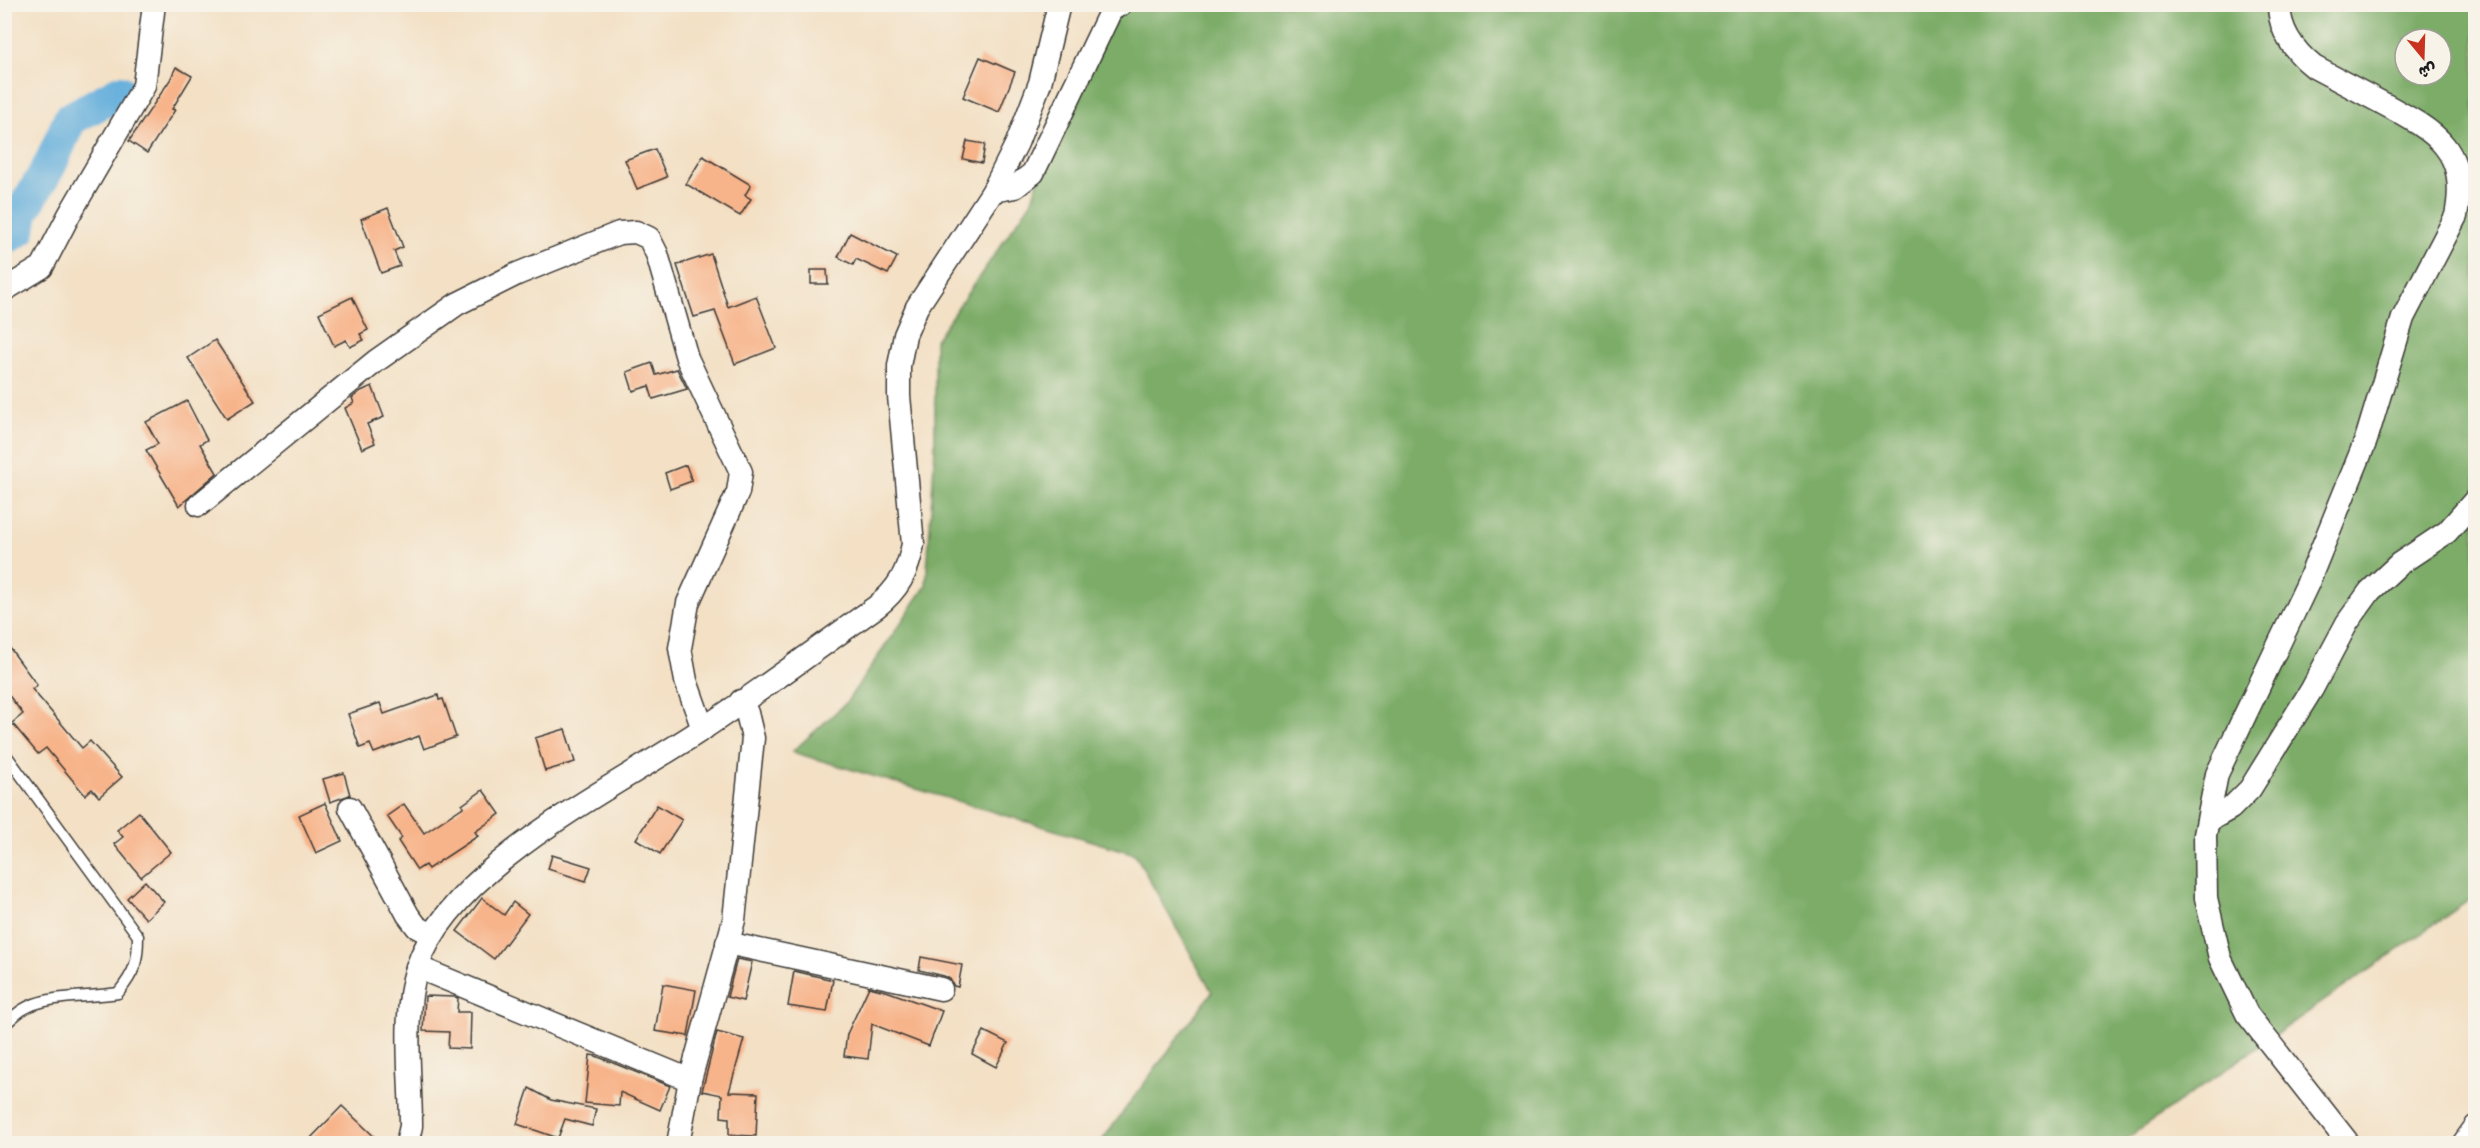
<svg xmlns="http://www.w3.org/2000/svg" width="2480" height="1148" font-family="'Shantell Sans','Playpen Sans Arabic',sans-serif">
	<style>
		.forest { fill: #7cac67; stroke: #4c6442; stroke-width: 1.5; fill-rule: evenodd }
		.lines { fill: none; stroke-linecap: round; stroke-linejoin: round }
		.river { stroke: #64aedc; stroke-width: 34 }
		.building { fill: #f7b389 }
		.service-casing { stroke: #3c3935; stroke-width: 13 }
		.minor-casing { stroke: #3c3935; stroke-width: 25 }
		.service { stroke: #fff; stroke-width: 10 }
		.minor { stroke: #fff; stroke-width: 22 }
	</style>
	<rect width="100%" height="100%" fill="#f7f3e8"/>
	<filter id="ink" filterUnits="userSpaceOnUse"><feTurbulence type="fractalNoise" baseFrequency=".0167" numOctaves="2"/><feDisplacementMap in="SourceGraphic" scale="12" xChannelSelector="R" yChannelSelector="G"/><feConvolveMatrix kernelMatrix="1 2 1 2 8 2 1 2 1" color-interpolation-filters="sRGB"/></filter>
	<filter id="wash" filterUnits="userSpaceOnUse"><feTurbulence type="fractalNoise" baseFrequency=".008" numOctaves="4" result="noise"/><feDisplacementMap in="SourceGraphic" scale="24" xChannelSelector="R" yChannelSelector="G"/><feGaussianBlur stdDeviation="1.35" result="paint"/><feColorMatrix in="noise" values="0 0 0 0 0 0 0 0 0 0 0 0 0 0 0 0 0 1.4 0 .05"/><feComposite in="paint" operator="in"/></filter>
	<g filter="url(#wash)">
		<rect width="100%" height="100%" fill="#f3e0c5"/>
		<path class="forest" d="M1114,5H2475V896L2120,1143H1100L1212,992L1135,854L792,752L846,703L926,586L935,448V340L1031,202L1059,121ZM2405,39H2441V75H2405Z"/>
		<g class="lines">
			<polyline class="river" points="4,239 19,230 22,212 50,165 70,119 120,92"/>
		</g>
		<g id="blocks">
			<g class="building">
				<polygon points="980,57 1015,72 999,112 963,97"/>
				<polygon points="176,67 192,76 172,109 175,110 147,153 129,141 170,80"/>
				<polygon points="967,141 985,144 982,163 963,159"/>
				<polygon points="655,149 667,177 637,189 625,160"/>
				<polygon points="703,156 751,185 745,195 751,199 740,216 686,184"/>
				<polygon points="388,208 403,247 394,251 400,266 381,273 361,219"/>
				<polygon points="850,233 897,257 888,274 856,259 853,265 838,257"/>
				<polygon points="711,254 728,307 756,296 776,348 735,364 715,311 694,317 677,265"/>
				<polygon points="811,270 827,270 828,284 811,284"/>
				<polygon points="352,297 368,330 360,334 364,340 350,347 346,340 334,346 319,313"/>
				<polygon points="215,340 255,401 227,419 188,358"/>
				<polygon points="652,363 656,375 677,369 687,389 653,399 649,386 633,391 627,372"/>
				<polygon points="372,386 384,417 367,424 375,443 362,449 345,408 354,403 352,398 361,391"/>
				<polygon points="187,401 207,440 200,444 217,473 179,506 146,450 158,444 146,422"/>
				<polygon points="686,465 692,481 670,489 665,473"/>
				<polygon points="4,640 37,685 32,689 82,748 90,741 122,777 99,797 92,789 85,795 46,748 38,754 12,723 23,714 4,689"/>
				<polygon points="438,695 439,700 443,699 456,737 424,749 419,736 374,753 370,744 360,748 348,714 380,703 384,714"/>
				<polygon points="565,729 575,762 545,771 535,738"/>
				<polygon points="344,773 350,795 330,802 323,779"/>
				<polygon points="483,790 500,814 475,832 478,836 428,869 425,865 417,870 398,841 402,838 387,816 404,804 424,833 463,807 462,805"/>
				<polygon points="325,803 342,841 316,853 299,815"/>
				<polygon points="657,805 682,820 660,854 636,839"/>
				<polygon points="139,812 171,852 141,877 114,844 123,837 117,830"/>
				<polygon points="552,855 591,867 586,881 548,869"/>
				<polygon points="145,881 164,902 146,919 127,898"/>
				<polygon points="482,898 504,915 513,902 528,914 494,959 457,931"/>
				<polygon points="921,957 962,965 958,987 954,986 950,979 944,976 919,970"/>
				<polygon points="737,959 752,962 743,1001 727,997"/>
				<polygon points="794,971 833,980 827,1012 788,1006"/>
				<polygon points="663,984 696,990 688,1036 655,1031"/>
				<polygon points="869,987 889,992 942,1011 929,1046 872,1024 868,1059 844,1056 847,1034"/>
				<polygon points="425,996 455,997 458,998 457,1012 471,1012 470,1049 448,1048 449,1032 423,1031"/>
				<polygon points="984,1031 1008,1043 996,1067 972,1054"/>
				<polygon points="717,1032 744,1039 729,1092 758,1093 756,1136 729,1135 729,1118 721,1117 722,1095 702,1091"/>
				<polygon points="590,1055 596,1056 670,1086 660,1110 620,1092 619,1106 585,1103"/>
				<polygon points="529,1088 551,1100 596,1109 592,1126 565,1119 558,1138 517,1124"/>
				<polygon points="342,1106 381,1143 306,1143"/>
			</g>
		</g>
	</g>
	<g filter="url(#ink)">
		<use href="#blocks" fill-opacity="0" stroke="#3c3935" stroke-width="1.5"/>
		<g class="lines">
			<defs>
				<path id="service" d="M4,752L138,936C138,962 135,972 118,993C90,998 47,994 22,1010C16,1014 10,1020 4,1025"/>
				<g id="minor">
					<path d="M2279,4C2279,31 2294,51 2314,67C2337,79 2361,92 2384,104C2436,132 2469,150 2456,216L2403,318L2366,440L2307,585L2217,774L2205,835L2206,898L2220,958L2247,1014L2349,1144"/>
					<polyline points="993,191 1015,187 1033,173 1111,10 1121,4"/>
					<polyline points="4,290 42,267 69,215 144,86 154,4"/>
					<polyline points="199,505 376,361 457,304 517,274 619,233 636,232 649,238 657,254 687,358 741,472 738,492 688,603 680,648 686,681 703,729"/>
					<polyline points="350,808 408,915 417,927 432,935"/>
					<polyline points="2208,821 2231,808 2250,789 2312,689 2347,623 2370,591 2399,564 2447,532 2476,499"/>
					<polyline points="727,943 941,989"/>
					<polyline points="417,967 690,1080"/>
					<path d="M407,1144L411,1126C411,1078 402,1014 417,968C449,867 616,787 701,730C760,691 818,648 876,607C898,590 908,572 913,544L899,396V366L905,335L917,307L993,191L1017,143L1040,83L1059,4"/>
					<polyline points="678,1144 690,1080 734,920 753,738 747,713 741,701"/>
					<polyline points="2463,1144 2476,1126"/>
				</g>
			</defs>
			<use href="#service" class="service-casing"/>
			<use href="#minor" class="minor-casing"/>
			<use href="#service" class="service"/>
			<use href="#minor" class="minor"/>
		</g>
	</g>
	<rect width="2480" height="1148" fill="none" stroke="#f7f3e8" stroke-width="24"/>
	<g transform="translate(2423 57) rotate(161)"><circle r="28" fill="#f7f3e8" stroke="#9f9d96" stroke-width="1.5"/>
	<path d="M0-4.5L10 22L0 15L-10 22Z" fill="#c8321e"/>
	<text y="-9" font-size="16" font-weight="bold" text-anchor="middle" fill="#1c1c1c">ش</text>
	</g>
</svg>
